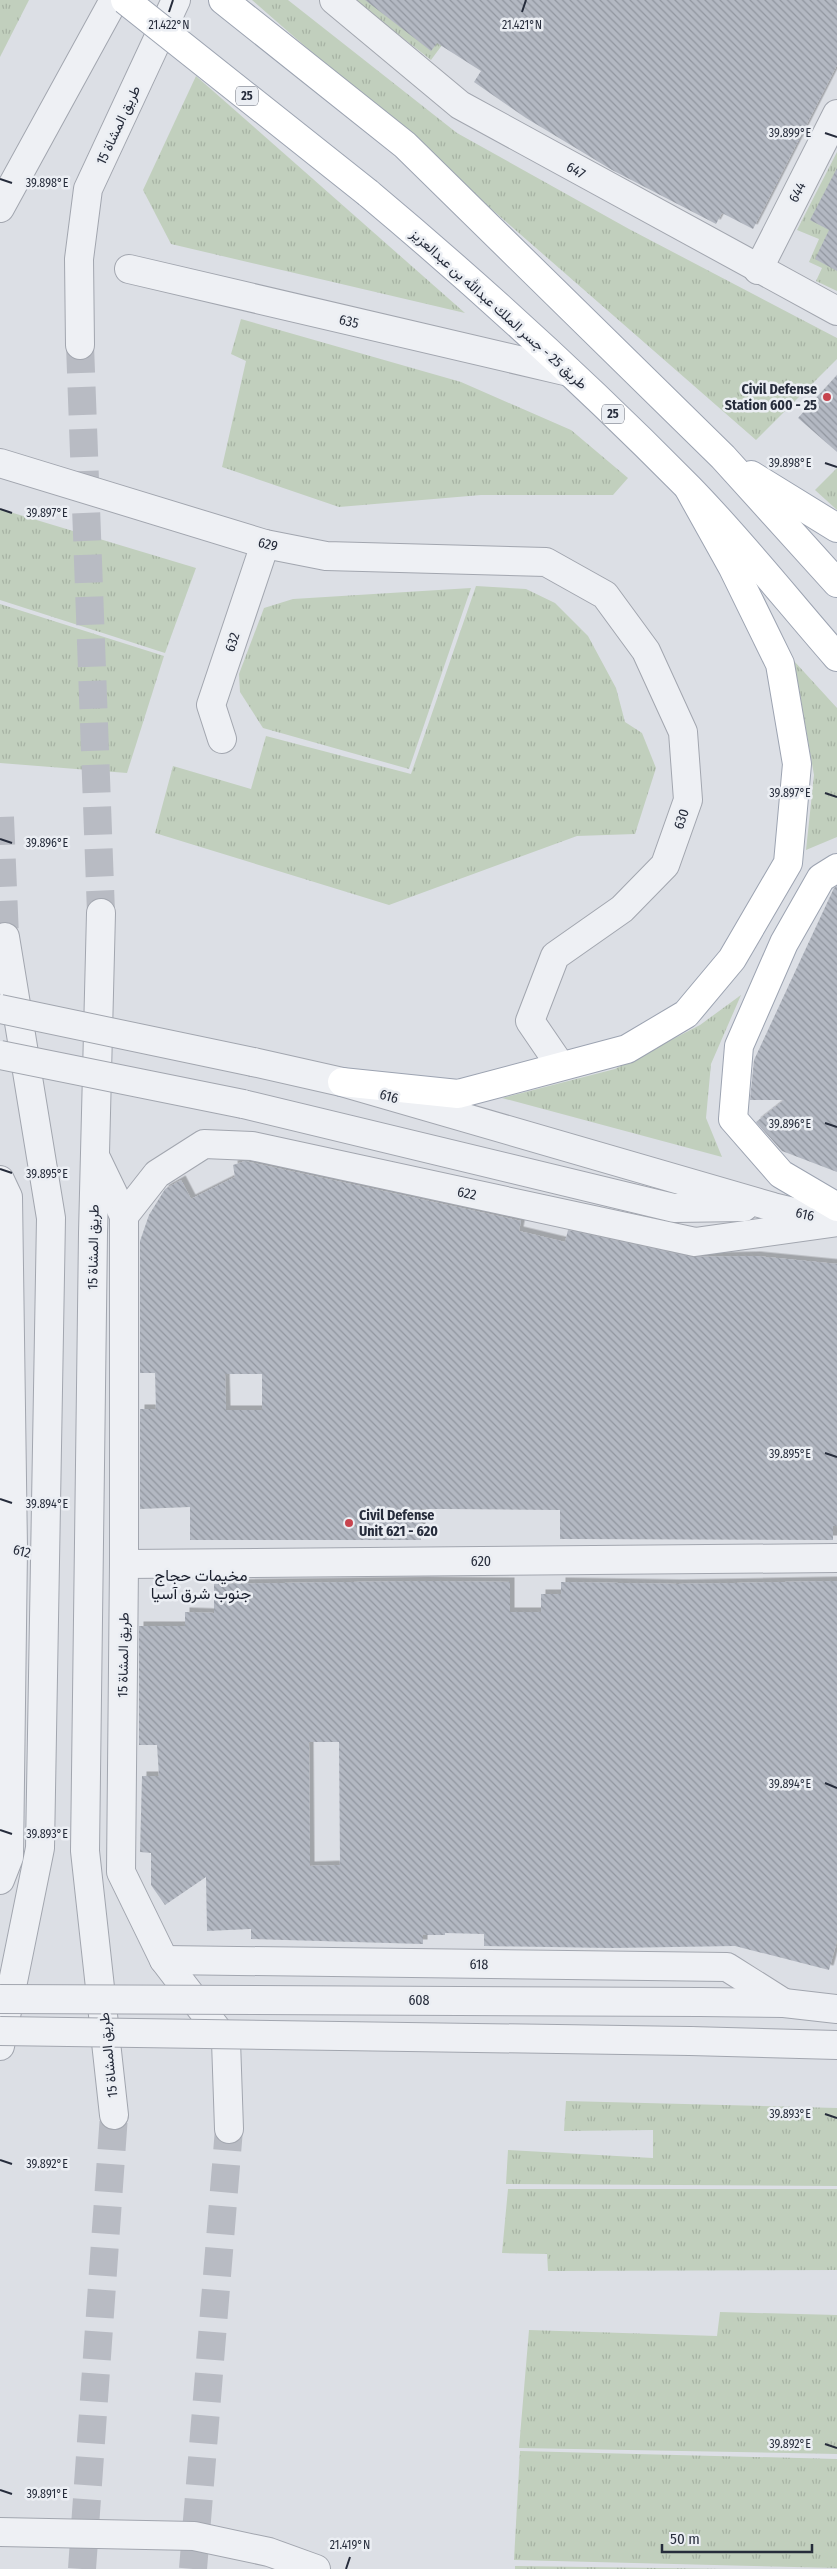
<svg xmlns="http://www.w3.org/2000/svg" width="837" height="2569" font-family="'Fira Sans Condensed',Vazirmatn,sans-serif">
	<style>
		.park { fill: url(#park-tufts) }
		.building { fill: url(#building-back-hatch); fill-rule: evenodd; filter: url(#shadow) }
		.lines { fill: none; stroke-linecap: round; stroke-linejoin: round }
		.minor-tunnel { stroke: #b8bbc3; stroke-width: 28; stroke-dasharray: 28 14; stroke-linecap: butt }
		.minor-casing { stroke: #a2a6af; stroke-width: 30 }
		.major-casing { stroke: #9ca3b1; stroke-width: 30 }
		.minor { stroke: #eef0f4; stroke-width: 28 }
		.major { stroke: #fff; stroke-width: 28 }
		.minor-bridge-casing { stroke: #a2a6af; stroke-width: 30; stroke-linecap: butt }
		.major-bridge-casing { stroke: #9ca3b1; stroke-width: 30; stroke-linecap: butt }
		.minor-bridge { stroke: #eef0f4; stroke-width: 28 }
		.major-bridge { stroke: #fff; stroke-width: 28 }
		.ticks { fill: none; stroke: #262c3b; stroke-width: 2 }
		.poi-dot { fill: #c7444e; stroke: #ebeef3; stroke-width: 2 }
		.labels { text-anchor: middle; stroke-width: 5; stroke-linejoin: round; paint-order: stroke }
		.shield { fill: #ebeef3; stroke: #616672; stroke-width: 1 }
		.shield-label { font-size: 12px; font-weight: bold; fill: #262c3b }
		.street-label { font-size: 14px; fill: #262c3b; stroke: #ebeef3 }
		.poi-label { font-size: 14px; font-weight: bold; fill: #262c3b; stroke: #ebeef3; text-anchor: end }
		.quarter-label { font-size: 16px; fill: #191e2c; stroke: #ebeef3 }
		.ticks-label { font-size: 12px; text-anchor: middle; fill: #262c3b; stroke: #ebeef3; stroke-width: 5; stroke-linejoin: round; paint-order: stroke }
	</style>
	<defs>
		<pattern id="park-tufts" width="24" height="20" patternUnits="userSpaceOnUse" patternTransform="scale(1.25)"><rect width="24" height="20" fill="#c1cfbd"/><path d="M3 7l-1-3M5 7V3M7 7l1-3M15 17l-1-3M17 17v-4M19 17l1-3" fill="none" stroke="#a6b2a3"/></pattern>
		<pattern id="building-back-hatch" width="6" height="6" patternUnits="userSpaceOnUse" patternTransform="scale(1.25)"><rect width="6" height="6" fill="#b3b8c2"/><path d="M-1 5l2 2M0 0l6 6M5-1l2 2" fill="none" stroke="#91969f"/></pattern>
		<filter id="shadow"><feDropShadow dx="4.5" dy="-4.5" stdDeviation="0" flood-color="#0004"/></filter>
	</defs>
	<rect width="100%" height="100%" fill="#dcdfe5"/>
	<g class="park">
		<polygon points="0,0 29,0 0,57"/>
		<polygon points="252,0 288,0 457,133 629,229 837,338 837,359 756,440"/>
		<polygon points="354,0 486,0 448,37 431,60"/>
		<polygon points="196,76 465,313 171,244 143,190"/>
		<polygon points="837,152 837,291 816,281 822,268 809,262 819,239 797,230"/>
		<polygon points="241,319 461,382 571,430 628,478 613,495 481,495 339,507 222,467 246,361 231,354"/>
		<polygon points="837,468 837,510 815,490"/>
		<polygon points="0,509 196,568 165,653 0,600"/>
		<polygon points="476,586 526,589 555,603 588,636 616,688 625,722 642,733 656,768 635,834 577,836 389,905 155,833 173,766 251,789 266,736 411,774"/>
		<polygon points="471,588 409,769 263,728 240,692 239,674 264,608 293,599"/>
		<polygon points="0,604 164,656 127,773 0,763"/>
		<polygon points="794,661 837,708 837,837 806,850 814,775"/>
		<polygon points="741,995 711,1064 706,1118 722,1157 502,1098 615,1069 700,1025"/>
		<polygon points="566,2101 837,2108 837,2186 506,2184 508,2150 653,2158 653,2130 564,2131"/>
		<polygon points="508,2189 837,2189 837,2270 548,2271 547,2254 502,2253"/>
		<polygon points="720,2312 837,2315 837,2454 519,2448 529,2330 717,2336"/>
		<polygon points="520,2451 837,2459 837,2568 514,2560"/>
		<polygon points="515,2566 732,2569 515,2569"/>
	</g>
	<g class="building">
		<polygon points="365,0 837,0 837,65 753,229 722,213 716,224 612,170 526,118 474,82 481,71 437,43 431,51"/>
		<polygon points="837,168 837,271 815,259 829,230 810,220"/>
		<polygon points="837,375 837,452 798,418"/>
		<polygon points="837,886 837,1172 782,1151 756,1122 784,1100 750,1100 754,1060 834,888"/>
		<path d="M245,1161L521,1221L519,1231L565,1242L568,1230L692,1257L756,1256L837,1264V1526H833V1540L560,1539V1510L443,1509H421V1540H190V1507L140,1509V1409H156L155,1373H140V1241L149,1215L165,1189L181,1180L191,1199L235,1177L233,1165ZM225,1374H262V1410H226Z"/>
		<path d="M423,1581L510,1582V1612H541V1594H561V1582L678,1584L837,1581V1941L829,1970L735,1946L612,1948L484,1946V1934L445,1933V1935H423V1944L251,1939V1929L207,1931L206,1877L165,1905L151,1885V1853L140,1852L142,1776H159L157,1745H139V1626H185V1612L214,1613V1584ZM309,1742H339L340,1865L310,1866Z"/>
	</g>
	<g class="lines">
		<g class="minor-tunnel">
			<polyline points="80,345 101,913"/>
			<polyline points="0,817 5,937"/>
			<polyline points="82,2569 114,2115"/>
			<polyline points="193,2569 229,2129"/>
		</g>
		<defs>
			<g id="minor">
				<polyline points="334,0 460,105 837,311"/>
				<polyline points="0,208 114,0"/>
				<polyline points="129,269 569,372"/>
				<polyline points="758,270 837,114"/>
				<polyline points="80,345 79,259 88,189 176,0"/>
				<polyline points="0,463 265,544 326,556 546,562 605,595 646,651 683,732 688,800 665,865 622,909 555,956 530,1021 560,1065"/>
				<polyline points="222,739 211,705 265,544"/>
				<polyline points="101,913 93,1233 85,1851 114,2115"/>
				<polyline points="253,1062 342,1082 773,1207 823,1219"/>
				<polyline points="243,1104 674,1208 744,1207"/>
				<polyline points="97,1160 124,1216 124,1564 121,1872 164,1960 226,2041 229,2129"/>
				<polyline points="0,1180 8,1197 13,1549 9,1857 0,1880"/>
				<polyline points="124,1216 157,1174 204,1144 252,1146 695,1242 837,1222"/>
				<polyline points="124,1564 837,1558"/>
				<polyline points="164,1960 727,1967 784,2003"/>
				<polyline points="700,2002 784,2003 837,2009"/>
				<polyline points="690,2041 837,2045"/>
				<polyline points="0,2046 40,1848 51,1218 5,937"/>
				<polyline points="0,2532 194,2536 269,2552 316,2569"/>
			</g>
			<g id="major">
				<polyline points="223,0 405,145 723,457 837,583"/>
				<path d="M368,193C479,286 586,384 688,487C740,540 788,601 837,657"/>
				<polyline points="751,475 837,528"/>
				<polyline points="837,868 821,878 784,943 739,1046 733,1119 781,1174 837,1207"/>
				<polyline points="342,1082 458,1094 627,1049 686,1014 732,959 788,863 797,764 780,664 733,568 689,489"/>
			</g>
		</defs>
		<use href="#minor" class="minor-casing"/>
		<use href="#major" class="major-casing"/>
		<use href="#minor" class="minor"/>
		<use href="#major" class="major"/>
		<defs>
			<g id="minor-bridge">
				<polyline points="0,1009 253,1062"/>
				<polyline points="0,1055 243,1104"/>
				<polyline points="0,1999 700,2002"/>
				<polyline points="0,2031 690,2041"/>
			</g>
			<polyline id="major-bridge" points="125,0 368,193"/>
		</defs>
		<use href="#minor-bridge" class="minor-bridge-casing"/>
		<use href="#major-bridge" class="major-bridge-casing"/>
		<use href="#minor-bridge" class="minor-bridge"/>
		<use href="#major-bridge" class="major-bridge"/>
	</g>
	<path class="ticks" d="M169,12L173,0M522,12L526,0M825,133L837,137M0,179L12,183M825,463L837,467M0,509L12,513M825,793L837,797M0,839L12,843M825,1123L837,1127M0,1169L12,1173M825,1453L837,1457M0,1499L12,1503M825,1783L837,1788M0,1830L12,1834M825,2114L837,2118M0,2160L12,2164M825,2444L837,2448M0,2490L12,2494M346,2569L350,2557"/>
	<g class="poi-dot">
		<circle cx="827" cy="397" r="5"/>
		<circle cx="349" cy="1523" r="5"/>
	</g>
	<g class="labels">
		<g class="shield">
			<rect x="236" y="86.5" width="22" height="19" rx="4"/>
			<rect x="602" y="404.5" width="22" height="19" rx="4"/>
		</g>
		<g class="shield-label">
			<text x="247" y="100">25</text>
			<text x="613" y="418">25</text>
		</g>
		<g class="street-label">
			<text transform="translate(118 125) rotate(-65)" y="5">طريق المشاة 15</text>
			<text transform="translate(576 170) rotate(29)" y="5">647</text>
			<text transform="translate(797 192) rotate(-63)" y="5">644</text>
			<text transform="translate(499 309) rotate(42)" y="5">طريق 25 - جسر الملك عبدالله بن عبدالعزيز</text>
			<text transform="translate(349 321) rotate(13)" y="5">635</text>
			<text transform="translate(268 544) rotate(14)" y="5">629</text>
			<text transform="translate(232 642) rotate(-72)" y="5">632</text>
			<text transform="translate(681 819) rotate(-71)" y="5">630</text>
			<text transform="translate(389 1096) rotate(16)" y="5">616</text>
			<text transform="translate(467 1193) rotate(12)" y="5">622</text>
			<text transform="translate(805 1214) rotate(13)" y="5">616</text>
			<text transform="translate(93 1247) rotate(-89)" y="5">طريق المشاة 15</text>
			<text transform="translate(22 1551) rotate(13)" y="5">612</text>
			<text x="481" y="1566">620</text>
			<text transform="translate(123 1655) rotate(-89)" y="5">طريق المشاة 15</text>
			<text transform="translate(479 1964) rotate(1)" y="5">618</text>
			<text x="419" y="2005">608</text>
			<text transform="translate(108 2055) rotate(-96)" y="5">طريق المشاة 15</text>
		</g>
		<g class="poi-label">
			<text x="817" y="394">Civil Defense<tspan x="817" dy="16">Station 600 - 25</tspan></text>
			<text x="359" y="1520" text-anchor="start">Civil Defense<tspan x="359" dy="16">Unit 621 - 620</tspan></text>
		</g>
		<g class="quarter-label">
			<text x="201" y="1581">مخيمات حجاج<tspan x="201" dy="18">جنوب شرق آسيا</tspan></text>
		</g>
	</g>
	<g class="ticks-label">
		<text x="169" y="29">21.422°N</text>
		<text x="522" y="29">21.421°N</text>
		<text x="790" y="137">39.899°E</text>
		<text x="47" y="187">39.898°E</text>
		<text x="790" y="467">39.898°E</text>
		<text x="47" y="517">39.897°E</text>
		<text x="790" y="797">39.897°E</text>
		<text x="47" y="847">39.896°E</text>
		<text x="790" y="1128">39.896°E</text>
		<text x="47" y="1178">39.895°E</text>
		<text x="790" y="1458">39.895°E</text>
		<text x="47" y="1508">39.894°E</text>
		<text x="790" y="1788">39.894°E</text>
		<text x="47" y="1838">39.893°E</text>
		<text x="790" y="2118">39.893°E</text>
		<text x="47" y="2168">39.892°E</text>
		<text x="790" y="2448">39.892°E</text>
		<text x="47" y="2498">39.891°E</text>
		<text x="350" y="2549">21.419°N</text>
	</g>
	<path d="M662 2544v8h150v-8" fill="none" stroke="#262c3b" stroke-width="2.5"/>
	<text x="670" y="2544" font-size="15" fill="#262c3b" stroke="#ebeef3" stroke-width="4" paint-order="stroke">50 m</text>
</svg>
